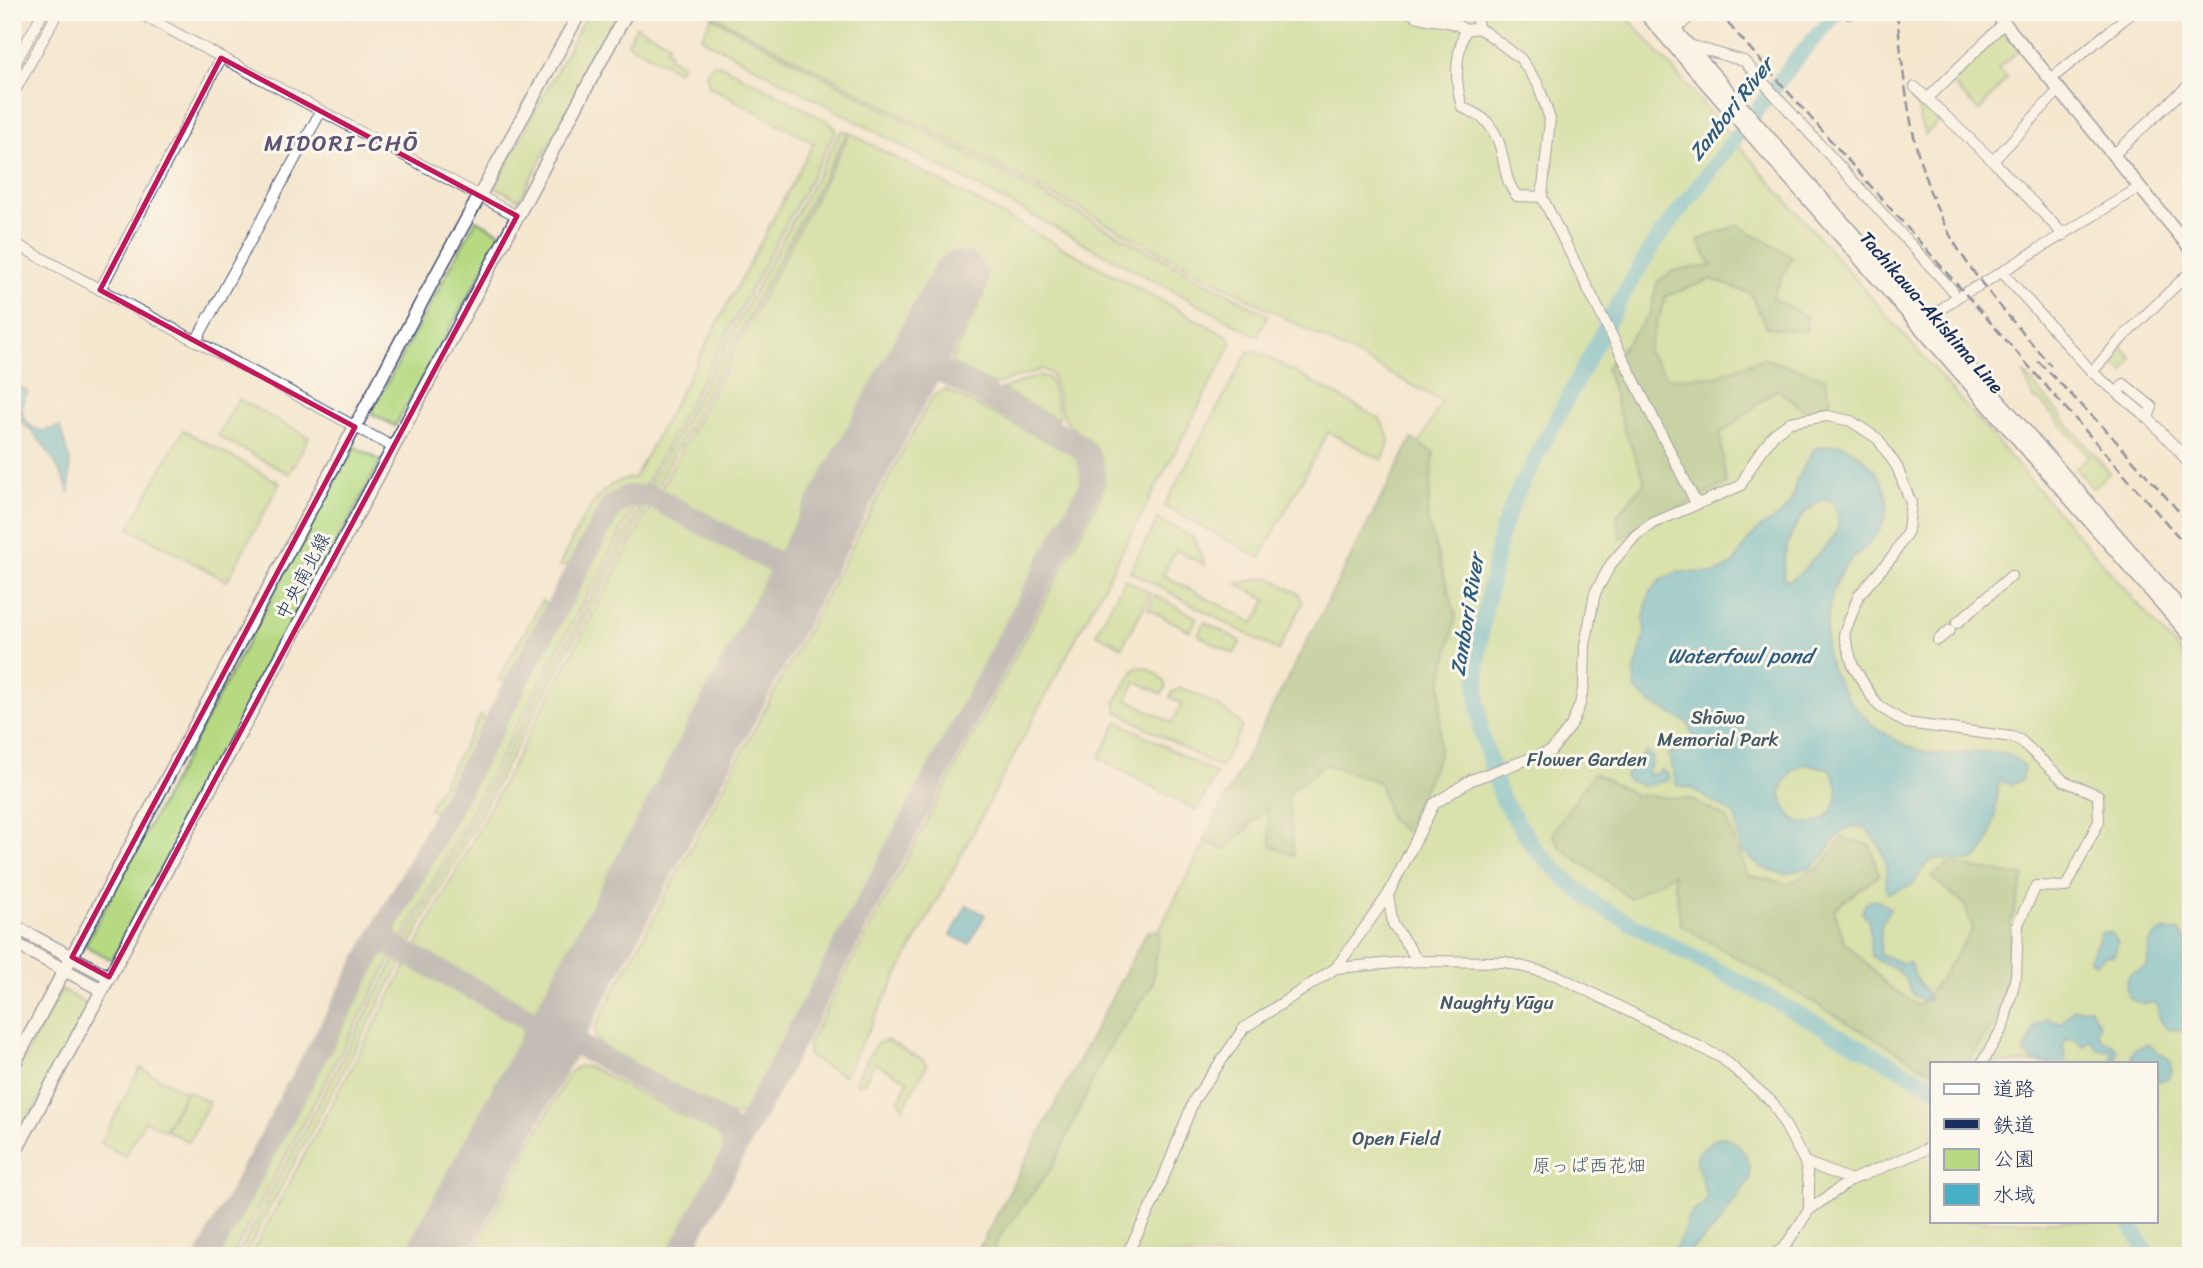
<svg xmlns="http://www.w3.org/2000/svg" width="2203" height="1268" font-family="Sriracha,'Klee One',sans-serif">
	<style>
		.green { fill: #b6d981; stroke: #688470; stroke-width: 2; fill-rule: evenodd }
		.forest { fill: #90b96f; stroke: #567466; stroke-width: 2 }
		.water { fill: #48b0c6; stroke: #327092; stroke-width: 2; fill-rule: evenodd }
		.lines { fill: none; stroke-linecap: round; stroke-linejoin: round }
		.river { stroke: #48b0c6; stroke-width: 16 }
		.taxiway { stroke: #888b96; stroke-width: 23 }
		.runway { stroke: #888b96; stroke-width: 58 }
		.minor-casing { stroke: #3c4b6f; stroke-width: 12 }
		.major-casing { stroke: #3c4b6f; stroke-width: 15 }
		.minor { stroke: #fff; stroke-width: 10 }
		.major { stroke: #fff; stroke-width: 12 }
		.rail { stroke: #1b2f5e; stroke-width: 2.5; stroke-dasharray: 10 5; stroke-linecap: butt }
		.marked { fill: none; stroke: #c2185b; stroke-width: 5; stroke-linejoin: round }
		.labels { text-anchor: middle; stroke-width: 6; stroke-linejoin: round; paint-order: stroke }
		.street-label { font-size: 19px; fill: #1b2f5e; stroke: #fbf7ec }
		.park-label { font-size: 19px; fill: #425a67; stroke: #fbf7ec }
		.water-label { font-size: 21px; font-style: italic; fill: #2b5c82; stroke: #fbf7ec }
		.quarter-label { font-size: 23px; letter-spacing: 2px; fill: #5e5279; stroke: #fbf7ec }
	</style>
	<rect width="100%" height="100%" fill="#fbf7ec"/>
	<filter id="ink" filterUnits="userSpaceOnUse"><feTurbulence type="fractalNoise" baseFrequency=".0143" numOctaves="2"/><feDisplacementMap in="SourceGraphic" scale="14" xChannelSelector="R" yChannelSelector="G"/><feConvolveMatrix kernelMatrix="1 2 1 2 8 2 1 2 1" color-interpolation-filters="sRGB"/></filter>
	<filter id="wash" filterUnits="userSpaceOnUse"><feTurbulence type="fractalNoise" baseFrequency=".00686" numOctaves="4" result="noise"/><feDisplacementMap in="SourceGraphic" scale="28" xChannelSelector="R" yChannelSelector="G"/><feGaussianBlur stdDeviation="1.57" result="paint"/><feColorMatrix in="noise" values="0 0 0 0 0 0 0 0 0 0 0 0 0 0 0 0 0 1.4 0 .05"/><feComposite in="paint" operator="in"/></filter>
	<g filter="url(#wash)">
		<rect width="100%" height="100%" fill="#f5e7cf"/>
		<g class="green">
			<polygon points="588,12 622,12 519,200 495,187"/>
			<path d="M707,12H1623L2191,665V1256H984L1442,401ZM1932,1063H2156V1221H1932Z"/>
			<polygon points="712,17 1268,315 1257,336 701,38"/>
			<polygon points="636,26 669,43 666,49 670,52 668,57 682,64 678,71 627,43"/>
			<polygon points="2003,31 2019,50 1998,69 2007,78 1979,111 1949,80"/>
			<path d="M712,64H719L828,121L836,129L835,133L642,492C605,488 589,536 575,563L570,566H559C573,540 590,493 619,481C624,479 630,479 635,477L814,143L709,86L706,73Z"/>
			<polygon points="1917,97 1941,119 1925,135 1920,121"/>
			<polygon points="841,131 848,132 653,493 646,492"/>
			<path d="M850,133L1229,337L1232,344L844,1076L812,1059L808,1055V1044L1099,499C1108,479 1106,455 1088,439C1082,433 1072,430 1067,422C1059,409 1057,390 1052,375L1042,369L994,385L950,363L984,294L936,267L779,553L769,554L657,495Z"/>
			<polygon points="476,220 503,234 395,426 371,413"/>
			<polygon points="2121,346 2132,358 2124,373 2108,359"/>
			<path d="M1257,351L1380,419C1391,439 1392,440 1382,460L1328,432L1260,558L1164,506L1248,352Z"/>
			<polygon points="2023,372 2110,473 2093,488 2075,468 2089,456 2042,403 2034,399"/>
			<polygon points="1040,375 1050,379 1060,417 1058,420 1001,389"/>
			<polygon points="945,389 1072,454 1078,461 1082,480 745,1112 739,1115 729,1114 602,1046 595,1037 595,1027 932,397"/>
			<polygon points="238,399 309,437 289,474 218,436"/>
			<polygon points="183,430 280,483 227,581 129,528"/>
			<polygon points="353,446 381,461 112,960 85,945"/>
			<polygon points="636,504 400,944 392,938 393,929 609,526 620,511"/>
			<polygon points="641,504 647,504 408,949 403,946"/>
			<polygon points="651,505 762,563 769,573 539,1007 534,1011 529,1012 413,952"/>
			<polygon points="1158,519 1194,538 1205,565 1176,550 1163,575 1254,623 1267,600 1237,584 1269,577 1299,594 1303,603 1278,651 1130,571"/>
			<polygon points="1125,579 1151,594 1122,647 1096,633"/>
			<polygon points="1155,595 1197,618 1190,631 1148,609"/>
			<polygon points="542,600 545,604 547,614 512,679 505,681 498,680"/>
			<polygon points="1204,622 1241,641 1234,654 1198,635"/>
			<path d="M1136,667C1148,666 1163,675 1166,687L1162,694L1136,681L1127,699L1172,723L1182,704L1170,697L1172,692L1181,688C1195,693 1238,714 1242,728L1220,768L1118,712L1115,702Z"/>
			<polygon points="481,715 487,726 438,814 428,809"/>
			<polygon points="1118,721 1216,774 1197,811 1099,758"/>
			<polygon points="386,953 393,955 232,1256 218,1256 377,960"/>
			<polygon points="396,958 403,960 244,1256 237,1256"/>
			<polygon points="407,964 513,1020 523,1029 522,1037 405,1256 250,1256"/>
			<polygon points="61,990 90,1006 12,1149 12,1081"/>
			<polygon points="886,1040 923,1060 927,1065 903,1108 899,1100 908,1080 874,1063 864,1083 858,1085 855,1081 876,1044"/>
			<polygon points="307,1049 313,1052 299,1078 293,1075"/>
			<path d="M579,1066L589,1067L716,1133C724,1141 724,1145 722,1155L668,1256H471L566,1079L570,1072Z"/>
			<polygon points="140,1068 185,1092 164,1130 145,1120 125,1156 101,1143"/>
			<polygon points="288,1083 295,1087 278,1118 271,1114"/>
			<polygon points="187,1091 209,1102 189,1142 166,1130"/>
			<polygon points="268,1122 274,1125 257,1157 251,1153"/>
			<polygon points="246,1160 254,1163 237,1195 230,1192"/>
			<polygon points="226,1200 233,1203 215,1235 208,1232"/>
		</g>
		<g class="forest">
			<polygon points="1738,225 1792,257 1772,298 1807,317 1806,332 1766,327 1751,294 1712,279 1666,296 1647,351 1668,378 1716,376 1763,358 1824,377 1831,400 1806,412 1777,389 1720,434 1726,484 1620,538 1617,515 1645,482 1623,426 1606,368 1650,314 1657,282 1675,270 1712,266 1698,240"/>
			<polygon points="1412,439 1434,453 1427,519 1456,615 1441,686 1439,756 1404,831 1390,820 1379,782 1325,764 1288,794 1294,856 1271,846 1267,808 1226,850 1203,841"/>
			<polygon points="1594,773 1635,795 1690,799 1727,818 1747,875 1789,884 1822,865 1843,838 1870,845 1879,875 1834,909 1844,941 1888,986 1919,1006 1944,974 1973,928 1964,904 1931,877 1949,864 2024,876 2011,922 2008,978 1992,1025 1968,1063 1932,1063 1932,1072 1681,925 1673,874 1630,898 1560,847 1552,833"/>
			<polygon points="1160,930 1152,986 1105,1054 1053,1166 1000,1236 991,1256 975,1256 1147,931"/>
		</g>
		<g class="water">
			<path d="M17,384L28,392C16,408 22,425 42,431L60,427L70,461V494C58,462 40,435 12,414V394Z"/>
			<path d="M1840,444C1877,460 1903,500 1875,537C1864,551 1847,559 1839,576C1830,593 1822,640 1828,659C1845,709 1890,750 1944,755C1971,756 2005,741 2024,767L2021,781L2012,784L1999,781C1996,802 1995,854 1972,860C1961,863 1945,859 1934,859L1924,867L1913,885L1888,893C1884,883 1888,874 1886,863C1883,849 1875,837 1865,827L1846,828L1831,844L1824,856L1811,867L1785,874L1761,867L1741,850L1735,815L1690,788L1676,785C1675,773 1671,765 1669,753L1689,747L1695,740L1687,722L1653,704L1636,691L1634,673L1645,636L1644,615L1650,594L1654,588L1661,580L1677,572L1716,573L1733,565L1748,540L1761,527L1781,515L1792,500L1796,481L1815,448ZM1826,499L1833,502C1847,529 1832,541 1813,559C1805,568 1800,576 1788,581L1784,578C1781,548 1796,510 1826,499ZM1803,764L1830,769C1849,795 1829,833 1798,821C1792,819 1789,814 1786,809C1774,790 1786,775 1803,764Z"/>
			<polygon points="1646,751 1653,758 1647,775 1655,774 1661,770 1668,775 1669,780 1643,786 1627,780 1625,775 1633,769"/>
			<path d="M1876,900L1890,908L1881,926L1880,954L1901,963L1910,962C1913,982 1926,986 1929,1000C1906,1001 1913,982 1899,972C1890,964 1880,965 1871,955L1869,921L1862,912L1866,903Z"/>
			<polygon points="967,905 985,915 969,944 951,935"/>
			<path d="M2165,930L2179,932L2191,945V1022L2180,1030L2168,1029L2160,1020L2157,1004C2150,1001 2146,1004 2139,1002C2124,1000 2124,985 2130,974L2147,967C2150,948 2144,940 2165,930Z"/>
			<polygon points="2102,932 2112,933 2118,942 2114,955 2105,956 2096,963 2089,959"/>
			<path d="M2090,1008L2100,1025L2097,1032L2101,1040L2113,1044L2117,1050L2115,1063H2092L2102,1061L2109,1063L2112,1057L2111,1051L2097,1049L2090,1039L2084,1046L2076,1039L2066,1038L2062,1048L2064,1049L2066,1061L2063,1063C2044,1063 2035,1067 2024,1051L2032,1037L2033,1028L2048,1018L2061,1024L2073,1009Z"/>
			<polygon points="2147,1044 2169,1059 2172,1072 2168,1078 2160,1081 2156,1078 2156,1063 2134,1062 2131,1055 2136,1049"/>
			<path d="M1726,1137C1742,1146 1754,1161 1749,1180L1716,1227L1684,1256H1671L1683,1234L1687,1219L1693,1211L1703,1205L1707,1197L1696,1162L1698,1153L1716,1138Z"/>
		</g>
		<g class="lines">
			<g class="river">
				<polyline points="1838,12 1801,53 1655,242 1621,298 1516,495 1501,533 1482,627 1478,663 1477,689 1481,732 1501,797 1535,849 1572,885 1599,906 1932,1086"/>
				<polyline points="2128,1221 2149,1256"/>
			</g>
			<g class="taxiway">
				<polyline points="386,924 387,938 393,946 724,1123 734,1137 733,1154"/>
				<polyline points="208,1256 611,507 626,497 651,496 800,576"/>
				<path d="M678,1256L1090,488C1094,470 1091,455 1077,444L917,358"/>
			</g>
			<polyline class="runway" points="435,1256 959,280"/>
		</g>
	</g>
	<g filter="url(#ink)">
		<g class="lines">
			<defs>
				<g id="minor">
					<polyline points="137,12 517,216"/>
					<path d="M1409,12C1430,26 1446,15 1465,30C1456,58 1454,78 1462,107C1469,111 1480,115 1486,121C1509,146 1499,176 1517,196L1542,197L1696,503"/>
					<polyline points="1476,12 1478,28"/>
					<polyline points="1848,12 1849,14"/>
					<polyline points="1465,30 1478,28 1488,34 1521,59 1538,84 1550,119 1542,197"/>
					<polyline points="1670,34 1696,12"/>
					<polyline points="1686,44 1744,61 1952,290"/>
					<polyline points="12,69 43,12"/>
					<polyline points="2051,79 2133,12"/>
					<polyline points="1915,87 1993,161 2064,235"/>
					<polyline points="12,96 58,12"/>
					<polyline points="1927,99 2004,23"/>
					<polyline points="2113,155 2191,83"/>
					<polyline points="1993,161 2059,90"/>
					<polyline points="12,242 393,447"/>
					<polyline points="2002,272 2092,372 2148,418 2180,452 2191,468"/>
					<polyline points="100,290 221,58"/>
					<polyline points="1925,322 1957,297 1982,284 2140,187"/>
					<polyline points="196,341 321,111"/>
					<polyline points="2092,372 2122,338 2191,271"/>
					<polyline points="2118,392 2124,384 2152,407 2148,418"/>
					<polyline points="1957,623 2011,576"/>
					<polyline points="1938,640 1950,630"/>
					<polyline points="1388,895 1393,924 1418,961"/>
					<polyline points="1336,968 1418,961 1505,962 1558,976 1722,1058 1773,1103 1805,1162 1851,1180"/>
					<polyline points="1805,1162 1809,1184 1809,1210"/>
					<polyline points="1126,1256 1155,1199 1194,1100 1244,1028 1336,968 1388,895 1434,804 1471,780 1551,751 1571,726 1580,704 1584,684 1585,645 1595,593 1611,564 1636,535 1653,523 1740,486 1755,460 1774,434 1790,422 1827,416 1851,421 1878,439 1897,467 1911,503 1908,531 1893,556 1859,595 1844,634 1853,666 1872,697 1880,707 1906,723 2012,737 2020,740 2064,781 2098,795 2099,821 2066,887 2036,886 2018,924 2016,976 2003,1027 1982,1063"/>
					<polyline points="1771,1256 1784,1248 1809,1210 1851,1180 1932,1147"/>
				</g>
				<g id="major">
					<polyline points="1644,12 2191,637"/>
					<polyline points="1659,12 2191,620"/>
					<polyline points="1995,12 2191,249"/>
					<polyline points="12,925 109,977"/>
					<polyline points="12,942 102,990"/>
					<polyline points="12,1068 435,277 580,12"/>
					<polyline points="12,1158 627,12"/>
				</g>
			</defs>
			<use href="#minor" class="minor-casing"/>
			<use href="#major" class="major-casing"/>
			<use href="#minor" class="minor"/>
			<use href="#major" class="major"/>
			<g class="rail">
				<polyline points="1718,12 2191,551"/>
				<path d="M1897,12C1905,99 1914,183 1964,258C1989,296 2021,330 2051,366"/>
				<polyline points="2038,361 2107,431 2191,525"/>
			</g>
		</g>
	</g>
	<path d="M0 0H2203V1268H0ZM221,58L517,216L109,977L72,957L355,427L100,290Z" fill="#f5e7cf" fill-opacity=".55" fill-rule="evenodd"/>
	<path class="marked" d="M221,58L517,216L109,977L72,957L355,427L100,290Z"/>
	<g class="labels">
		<g class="street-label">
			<text transform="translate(1932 312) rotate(49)" y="7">Tachikawa-Akishima Line</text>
			<text transform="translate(302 576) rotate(-62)" y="7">中央南北線</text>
		</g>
		<g class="park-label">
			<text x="1718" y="724">Shōwa<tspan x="1718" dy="22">Memorial Park</tspan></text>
			<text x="1587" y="766">Flower Garden</text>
			<text x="1497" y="1009">Naughty Yūgu</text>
			<text x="1396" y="1145">Open Field</text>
			<text x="1589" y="1172">原っぱ西花畑</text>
		</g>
		<g class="water-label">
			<text transform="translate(1731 109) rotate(-52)" y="7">Zanbori River</text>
			<text transform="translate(1467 615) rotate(-81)" y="7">Zanbori River</text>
			<text x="1740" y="663">Waterfowl pond</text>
		</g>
		<g class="quarter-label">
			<text x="342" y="151">MIDORI-CHŌ</text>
		</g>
	</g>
	<rect width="2203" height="1268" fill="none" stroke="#fbf7ec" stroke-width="42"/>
	<rect x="1930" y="1062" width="228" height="161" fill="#fbf7ec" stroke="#a1a7b3" stroke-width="2"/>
	<rect x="1944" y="1084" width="35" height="10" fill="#ffffff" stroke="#a1a7b3" stroke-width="2"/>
	<text x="1993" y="1096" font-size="21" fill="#1b2f5e">道路</text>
	<rect x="1944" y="1119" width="35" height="10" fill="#1b2f5e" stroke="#a1a7b3" stroke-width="2"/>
	<text x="1993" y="1132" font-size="21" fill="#1b2f5e">鉄道</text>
	<rect x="1944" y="1149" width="35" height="21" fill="#b6d981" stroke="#a1a7b3" stroke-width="2"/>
	<text x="1993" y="1166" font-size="21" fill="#1b2f5e">公園</text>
	<rect x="1944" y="1184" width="35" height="21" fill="#48b0c6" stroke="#a1a7b3" stroke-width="2"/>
	<text x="1993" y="1202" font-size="21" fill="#1b2f5e">水域</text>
</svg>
